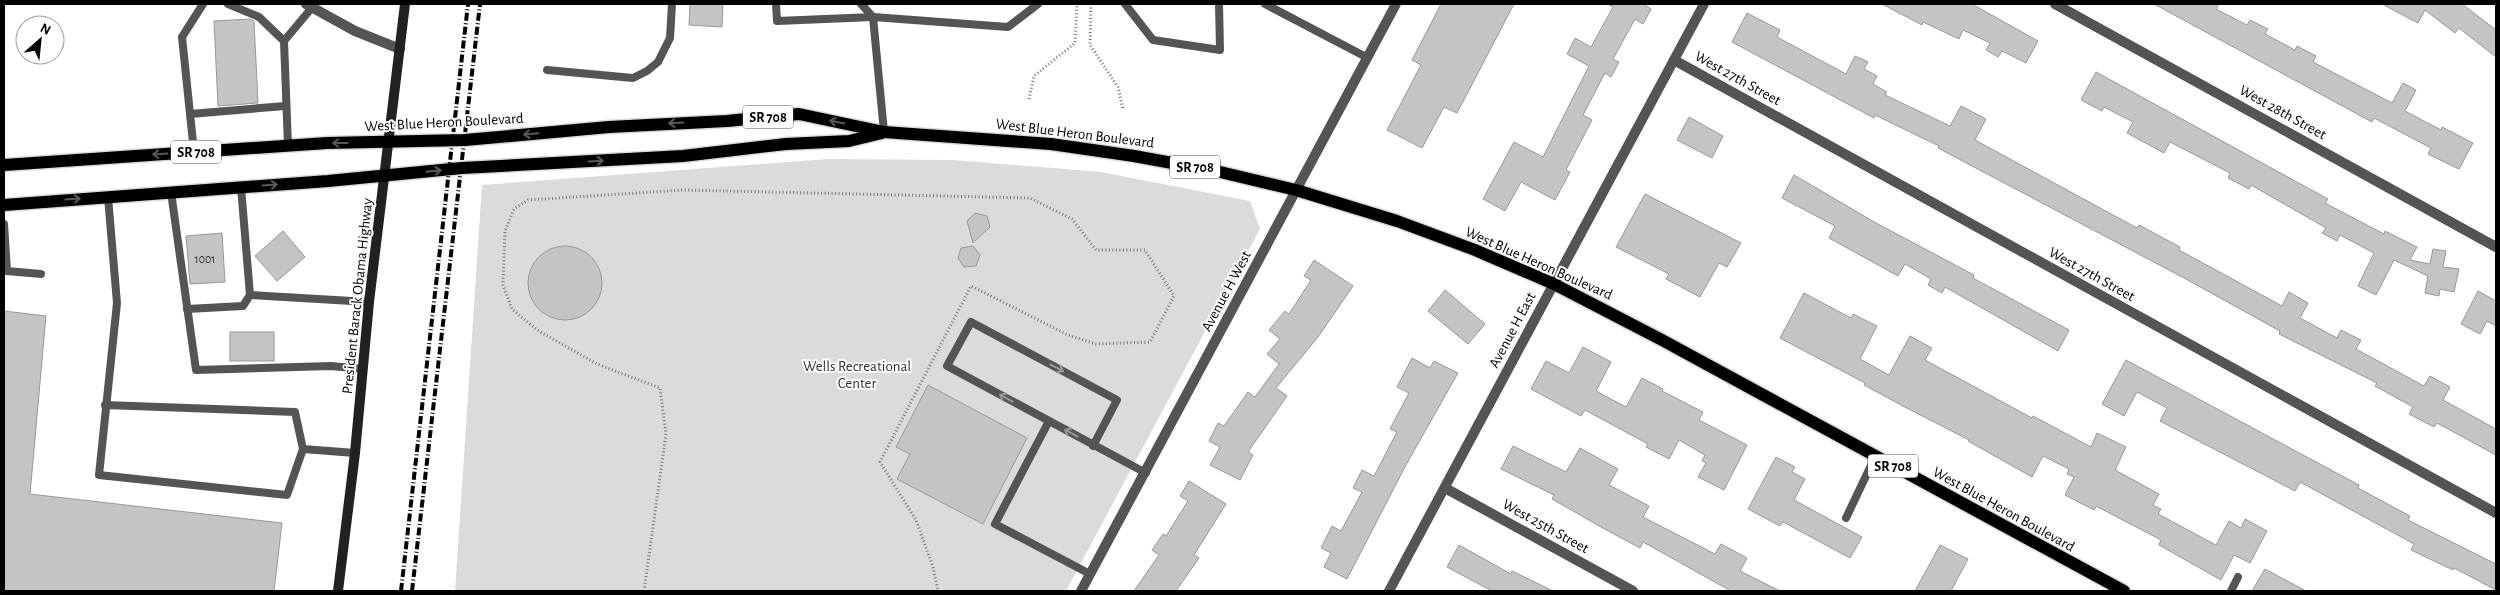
<svg xmlns="http://www.w3.org/2000/svg" width="2500" height="595" font-family="'Alegreya Sans',sans-serif">
	<style>
		.green { fill: #dbdbdb }
		.building { fill: #c4c4c4; stroke: #989898 }
		.lines { fill: none; stroke-linecap: round; stroke-linejoin: round }
		.primary-casing { stroke: #dbdbdb; stroke-width: 15 }
		.path { stroke: #767676; stroke-width: 3; stroke-dasharray: 1 2.5; stroke-linecap: butt }
		.lane { stroke: #545454; stroke-width: 8 }
		.street { stroke: #545454; stroke-width: 10 }
		.secondary { stroke: #212121; stroke-width: 10 }
		.primary { stroke: #000; stroke-width: 12 }
		.rail { stroke: #000; stroke-width: 4; stroke-dasharray: 8 2.5 1 2.5; stroke-linecap: butt }
		.oneway { stroke: #595959 }
		.oneway2 { stroke: #989898 }
		.labels { text-anchor: middle; stroke-width: 4; stroke-linejoin: round; paint-order: stroke }
		.number-label { font-size: 12px; fill: #313131 }
		.shield { fill: #fff; stroke: #4c4c4c; stroke-width: 1 }
		.shield-label { font-size: 14px; font-weight: bold; fill: #000 }
		.street-label { font-size: 15px; fill: #000; stroke: #fff }
		.park-label { font-size: 15px; fill: #323232; stroke: #fff }
	</style>
	<rect width="100%" height="100%" fill="#fff"/>
	<polygon class="green" points="828,159 953,160 1101,172 1250,201 1260,229 1066,591 455,591 482,185"/>
	<g class="building">
		<polygon points="690,4 723,4 722,27 689,25"/>
		<polygon points="1441,4 1514,4 1457,113 1444,107 1422,148 1387,130 1421,65 1412,60"/>
		<polygon points="1607,4 1643,4 1651,9 1643,24 1635,19 1613,59 1619,62 1611,77 1605,73 1583,115 1592,120 1566,170 1570,172 1555,200 1521,182 1505,211 1483,199 1514,142 1543,157 1589,66 1567,54 1575,38 1591,47 1613,7"/>
		<polygon points="1882,4 1972,4 2038,41 2026,63 2002,51 1998,57 1986,50 1990,43 1963,30 1959,39 1923,22 1922,25"/>
		<polygon points="2154,4 2219,4 2216,9 2247,25 2250,20 2268,29 2265,34 2295,50 2297,46 2316,56 2313,62 2392,103 2403,83 2416,90 2405,111 2441,130 2442,127 2473,143 2459,169 2428,154 2431,148 2374,118 2372,122"/>
		<polygon points="2382,4 2462,4 2496,30 2496,57 2459,28 2455,33 2425,10 2418,23"/>
		<polygon points="1747,13 1780,30 1777,37 1846,74 1855,56 1868,62 1864,69 1877,76 1873,84 1887,92 1885,95 1950,126 1961,106 1986,119 1975,140 2137,228 2139,225 2180,247 2179,250 2282,306 2289,292 2308,303 2300,318 2337,338 2341,330 2361,340 2356,349 2424,386 2430,376 2450,387 2443,400 2496,429 2496,455 2437,423 2434,427 2409,414 2413,407 2375,386 2377,383 2279,334 2280,331 2184,278 1938,148 1939,146 1875,115 1874,118 1732,42"/>
		<polygon points="250,19 254,21 258,103 218,106 214,21"/>
		<polygon points="2096,72 2328,199 2325,203 2384,234 2385,231 2417,247 2410,260 2430,264 2433,249 2446,251 2443,267 2459,269 2454,292 2440,289 2439,296 2425,293 2428,276 2394,260 2376,295 2358,286 2374,253 2340,235 2337,241 2322,233 2326,228 2251,185 2249,189 2228,178 2230,173 2170,142 2164,153 2127,133 2133,122 2104,107 2102,111 2081,100"/>
		<polygon points="1689,117 1723,136 1712,158 1677,140"/>
		<polygon points="1794,175 1876,223 1974,275 1973,278 2069,330 2058,351 1945,287 1942,293 1928,285 1931,279 1905,264 1898,276 1829,238 1835,226 1782,198"/>
		<polygon points="1645,194 1741,243 1727,267 1719,263 1700,297 1666,279 1669,274 1616,247"/>
		<polygon points="975,213 987,216 990,227 973,243 967,221"/>
		<polygon points="283,231 305,257 277,281 255,256"/>
		<polygon points="222,233 225,282 190,284 186,236"/>
		<polygon points="973,246 980,255 976,266 964,267 958,258 961,248"/>
		<circle cx="565" cy="283" r="37"/>
		<polygon points="1314,260 1353,286 1318,337 1276,388 1287,396 1248,452 1253,455 1240,480 1210,465 1220,447 1209,441 1218,423 1224,426 1248,392 1255,397 1279,364 1267,354 1280,339 1269,330 1285,311 1289,314 1311,280 1304,276"/>
		<polygon points="1445,290 1485,324 1468,344 1428,311"/>
		<polygon points="2478,291 2496,301 2496,326 2487,321 2480,334 2461,324"/>
		<polygon points="1804,293 1851,318 1853,314 1877,326 1860,359 1889,375 1910,336 1932,348 1925,360 2032,418 2033,416 2091,447 2097,433 2126,447 2115,470 2159,494 2153,505 2161,509 2158,514 2216,545 2229,521 2241,528 2245,519 2267,531 2250,563 2234,555 2221,580 2159,545 2161,540 2096,506 2094,510 2065,495 2074,477 2067,474 2069,469 2043,456 2032,477 1968,441 1969,440 1901,405 1864,385 1865,383 1780,338"/>
		<polygon points="4,311 46,316 30,494 282,523 274,591 4,591"/>
		<rect x="230" y="332" width="44" height="29"/>
		<polygon points="1583,347 1611,362 1596,391 1626,407 1642,378 1663,389 1662,391 1703,412 1699,420 1747,445 1724,490 1698,477 1706,463 1702,461 1705,455 1679,440 1669,459 1646,447 1648,444 1585,410 1581,416 1531,389 1546,361 1569,373"/>
		<polygon points="1412,358 1430,368 1434,361 1458,373 1407,463 1347,579 1324,567 1331,553 1321,548 1332,526 1341,531 1362,492 1353,488 1362,470 1374,476 1397,432 1390,429 1409,393 1397,387"/>
		<polygon points="2126,360 2359,485 2358,488 2410,516 2408,520 2496,564 2496,590 2454,568 2453,570 2411,550 2414,544 2300,482 2295,491 2160,421 2167,408 2137,392 2124,416 2102,404"/>
		<polygon points="928,385 1027,438 983,524 897,479 910,454 896,447"/>
		<polygon points="1513,446 1566,472 1580,448 1618,469 1609,485 1649,506 1643,517 1715,554 1721,544 1747,558 1740,571 1780,591 1731,591 1643,542 1640,548 1601,527 1552,499 1554,495 1501,469"/>
		<polygon points="1776,457 1795,467 1792,472 1805,479 1794,500 1862,537 1850,558 1783,522 1780,526 1748,509"/>
		<polygon points="1189,481 1226,504 1194,555 1199,558 1176,591 1134,591 1159,555 1152,550 1163,534 1166,536 1188,501 1180,496"/>
		<polygon points="1459,545 1511,574 1512,571 1553,591 1492,591 1447,567"/>
		<polygon points="1940,545 1968,559 1951,591 1915,591"/>
		<polygon points="2265,569 2306,591 2252,591"/>
	</g>
	<g class="lines">
		<defs>
			<g id="primary">
				<polyline points="4,165 327,143 465,140 609,127 727,121 799,114 884,132 1051,144 1134,156 1216,171 1296,190 1397,221 1475,250 1554,284 1662,340 2124,591"/>
				<polyline points="4,205 328,181 462,168 683,156 786,144 849,141 882,133"/>
			</g>
		</defs>
		<use href="#primary" class="primary-casing"/>
		<g class="path">
			<polyline points="1091,4 1090,45 1118,87 1123,109"/>
			<polyline points="1029,99 1034,76 1075,43 1077,4"/>
			<polyline points="644,591 666,434 660,388 597,364 537,330 512,309 503,285 505,231 514,209 528,200 683,190 1030,198 1072,219 1096,250 1145,250 1174,296 1150,342 1096,344 1068,335 971,286 880,462 916,520 933,567 938,591"/>
		</g>
		<g class="lane">
			<polyline points="228,4 259,17 284,41"/>
			<polyline points="776,4 777,21 873,17 861,4"/>
			<polyline points="1125,4 1153,40 1220,50 1219,4"/>
			<polyline points="1265,4 1368,58"/>
			<polyline points="547,70 633,78 647,71 658,62 670,38 672,4"/>
			<polyline points="190,114 285,106"/>
			<polyline points="884,132 873,17 1008,27 1038,4"/>
			<polyline points="288,146 284,41 315,4"/>
			<polyline points="194,152 182,37 203,4"/>
			<polyline points="241,187 250,295 369,302"/>
			<polyline points="171,192 196,370 331,366 363,369"/>
			<polyline points="4,224 7,271 4,271"/>
			<polyline points="7,271 41,274"/>
			<polyline points="187,309 243,306 250,295"/>
			<polyline points="105,405 295,412 303,449 287,495 99,475 117,303 108,197"/>
			<polyline points="1049,421 995,524 1090,574"/>
			<polyline points="1093,446 1117,400 971,322 947,366 1146,473"/>
			<polyline points="303,449 355,453"/>
			<polyline points="1846,518 1875,457"/>
			<polyline points="2231,591 2238,577"/>
		</g>
		<g class="street">
			<polyline points="306,4 355,31 400,49"/>
			<polyline points="2055,4 2496,247"/>
			<polyline points="1674,60 2496,513"/>
			<polyline points="1445,488 1633,591"/>
			<polyline points="1081,591 1396,4"/>
			<polyline points="1389,591 1704,4"/>
		</g>
		<polyline class="secondary" points="338,591 355,453 369,302 405,4"/>
		<use href="#primary" class="primary"/>
		<g class="rail">
			<polyline points="401,591 468,4"/>
			<polyline points="412,591 480,4"/>
		</g>
	</g>
	<defs><path id="oneway-shaft" d="M-6 0H5M1.5-3L5.5 0L1.5 3" fill="none" stroke-width="1.6" stroke-linecap="round" stroke-linejoin="round" transform="scale(1.25)"/></defs>
	<g class="oneway">
		<use href="#oneway-shaft" transform="translate(837 122) rotate(-168)"/>
		<use href="#oneway-shaft" transform="translate(676 123) rotate(177)"/>
		<use href="#oneway-shaft" transform="translate(531 134) rotate(175)"/>
		<use href="#oneway-shaft" transform="translate(340 143) rotate(-180)"/>
		<use href="#oneway-shaft" transform="translate(160 154) rotate(176)"/>
		<use href="#oneway-shaft" transform="translate(596 161) rotate(-3)"/>
		<use href="#oneway-shaft" transform="translate(434 171) rotate(-6)"/>
		<use href="#oneway-shaft" transform="translate(270 185) rotate(-4)"/>
		<use href="#oneway-shaft" transform="translate(73 199) rotate(-4)"/>
	</g>
	<g class="oneway2">
		<use href="#oneway-shaft" transform="translate(1057 368) rotate(28)"/>
		<use href="#oneway-shaft" transform="translate(1006 398) rotate(-151)"/>
		<use href="#oneway-shaft" transform="translate(1071 433) rotate(-151)"/>
	</g>
	<g class="labels">
		<g class="number-label">
			<text x="205" y="263">1001</text>
		</g>
		<g class="shield">
			<rect x="743" y="105.5" width="50" height="23" rx="4"/>
			<rect x="171" y="140.5" width="50" height="23" rx="4"/>
			<rect x="1170" y="155.5" width="50" height="23" rx="4"/>
			<rect x="1868" y="454.5" width="50" height="23" rx="4"/>
		</g>
		<g class="shield-label">
			<text x="768" y="122">SR 708</text>
			<text x="196" y="157">SR 708</text>
			<text x="1195" y="172">SR 708</text>
			<text x="1893" y="471">SR 708</text>
		</g>
		<g class="street-label">
			<text transform="translate(1738 78) rotate(29)" y="5">West 27th Street</text>
			<text transform="translate(2283 112) rotate(29)" y="5">West 28th Street</text>
			<text transform="translate(444 122) rotate(-3)" y="5">West Blue Heron Boulevard</text>
			<text transform="translate(1075 133) rotate(7)" y="5">West Blue Heron Boulevard</text>
			<text transform="translate(1539 263) rotate(24)" y="5">West Blue Heron Boulevard</text>
			<text transform="translate(2092 274) rotate(29)" y="5">West 27th Street</text>
			<text transform="translate(1226 291) rotate(-62)" y="5">Avenue H West</text>
			<text transform="translate(357 296) rotate(-84)" y="5">President Barack Obama Highway</text>
			<text transform="translate(1512 330) rotate(-62)" y="5">Avenue H East</text>
			<text transform="translate(2004 509) rotate(29)" y="5">West Blue Heron Boulevard</text>
			<text transform="translate(1546 526) rotate(29)" y="5">West 25th Street</text>
		</g>
		<g class="park-label">
			<text x="857" y="371">Wells Recreational<tspan x="857" dy="17">Center</tspan></text>
		</g>
	</g>
	<rect width="2500" height="595" fill="none" stroke="#000000" stroke-width="10"/>
	<g transform="translate(40 40) rotate(27)"><circle r="24" fill="#ffffff" stroke="#999999"/>
	<path d="M0-4L9 19L0 12L-9 19Z" fill="#000000"/>
	<text y="-8" font-size="14" font-weight="bold" text-anchor="middle" fill="#000000">N</text>
	</g>
</svg>
